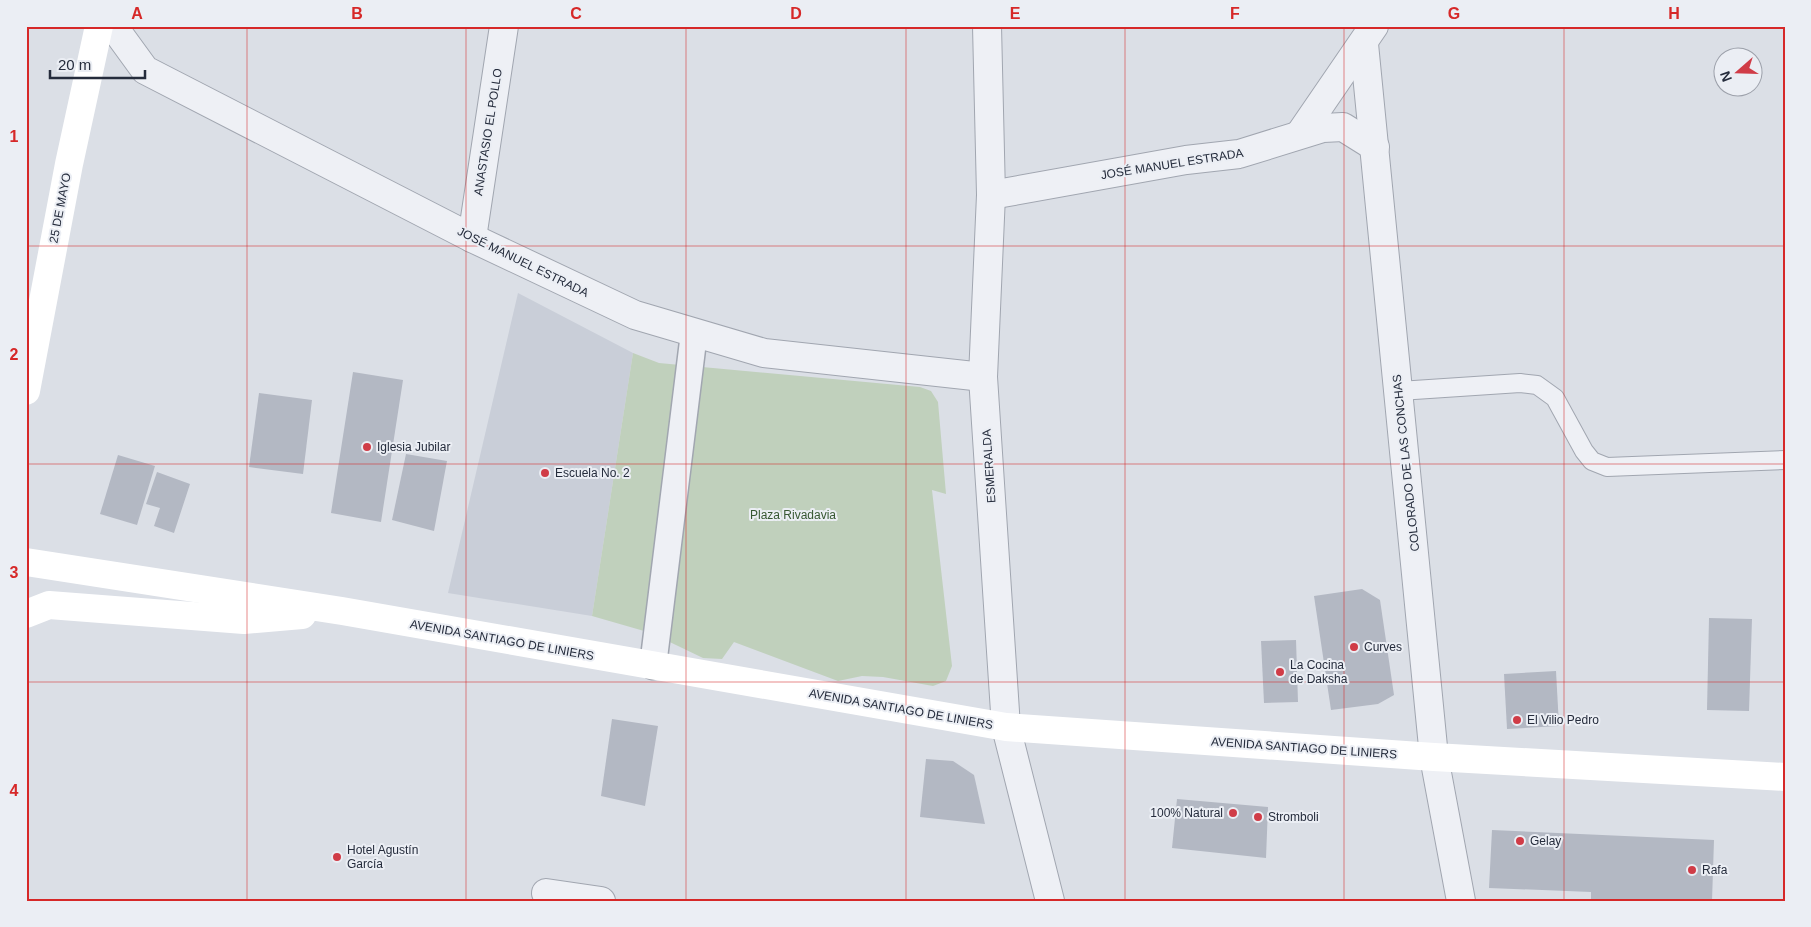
<svg xmlns="http://www.w3.org/2000/svg" width="1811" height="927" font-family="Helvetica,sans-serif">
	<style>
		.built { fill: #c9ced8 }
		.green { fill: #c0d0bc }
		.building { fill: #b3b8c3 }
		.lines { fill: none; stroke-linecap: round; stroke-linejoin: round }
		.service-casing { stroke: #a1a6b0; stroke-width: 20 }
		.pedestrian-casing { stroke: #a1a6b0; stroke-width: 29 }
		.minor-casing { stroke: #a1a6b0; stroke-width: 30 }
		.service { stroke: #eef0f5; stroke-width: 18 }
		.pedestrian { stroke: #eef0f5; stroke-width: 26 }
		.minor { stroke: #eef0f5; stroke-width: 28 }
		.secondary { stroke: #fff; stroke-width: 28 }
		.grid { fill: none; stroke: #d62828; stroke-width: 1; stroke-opacity: 0.55 }
		.poi-dot { fill: #d03c47; stroke: #ebeef4; stroke-width: 2 }
		.labels { text-anchor: middle; stroke-width: 4; stroke-linejoin: round; paint-order: stroke }
		.street-label { font-size: 12px; fill: #252c3c; stroke: #ebeef4 }
		.poi-label { font-size: 12px; fill: #252c3c; stroke: #ebeef4; text-anchor: start }
		.park-label { font-size: 12px; fill: #375832; stroke: #ebeef4 }
		.neatline { fill: none; stroke: #d62828; stroke-width: 2 }
		.grid-label { font-size: 16px; text-anchor: middle; font-weight: bold; fill: #d62828 }
	</style>
	<rect width="100%" height="100%" fill="#dbdfe6"/>
	<polygon class="built" points="518,293 633,353 592,616 448,593"/>
	<polygon class="green" points="633,353 659,363 920,387 931,391 938,402 946,494 932,490 952,666 946,681 933,686 883,677 862,676 838,681 734,642 722,659 703,658 651,633 592,616"/>
	<g class="building">
		<polygon points="353,372 403,380 381,522 331,513"/>
		<polygon points="259,393 312,400 303,474 249,467"/>
		<polygon points="406,454 447,461 434,531 392,520"/>
		<polygon points="118,455 155,466 137,525 100,514"/>
		<polygon points="157,472 190,484 174,533 154,526 160,508 146,504"/>
		<polygon points="1362,589 1380,600 1394,695 1378,704 1331,710 1314,596"/>
		<polygon points="1709,618 1752,619 1749,711 1707,710"/>
		<polygon points="1296,640 1298,702 1264,703 1261,641"/>
		<polygon points="1556,671 1559,726 1507,729 1504,674"/>
		<polygon points="612,719 658,726 645,806 601,796"/>
		<polygon points="926,759 953,761 974,775 985,824 920,817"/>
		<polygon points="1177,799 1268,807 1266,858 1172,848"/>
		<polygon points="1492,830 1714,840 1712,901 1591,901 1591,892 1489,888"/>
	</g>
	<g class="lines">
		<defs>
			<polyline id="service" points="1399,391 1520,383 1537,385 1555,398 1584,451 1592,461 1607,467 1785,460"/>
			<polyline id="pedestrian" points="653,666 694,333"/>
			<g id="minor">
				<polyline points="113,26 145,70 472,238 635,315 764,353 983,377"/>
				<polyline points="987,26 991,195 983,377 1006,727 1050,901"/>
				<polyline points="1364,44 1434,757 1461,901"/>
				<polyline points="1300,134 1374,26"/>
				<polyline points="991,195 1186,160 1239,154 1323,128 1343,127 1375,147"/>
				<polyline points="472,238 504,26"/>
				<polyline points="546,893 601,901"/>
			</g>
		</defs>
		<use href="#service" class="service-casing"/>
		<use href="#pedestrian" class="pedestrian-casing"/>
		<use href="#minor" class="minor-casing"/>
		<use href="#service" class="service"/>
		<use href="#pedestrian" class="pedestrian"/>
		<use href="#minor" class="minor"/>
		<g class="secondary">
			<polyline points="26,391 69,164 99,26"/>
			<polyline points="26,562 342,611 1006,727 1434,757 1785,777"/>
			<polyline points="26,614 49,605 244,620 302,615"/>
		</g>
	</g>
	<path class="grid" d="M247,26V901M466,26V901M686,26V901M906,26V901M1125,26V901M1344,26V901M1564,26V901M26,246H1785M26,464H1785M26,682H1785"/>
	<g class="poi-dot">
		<circle cx="367" cy="447" r="5"/>
		<circle cx="545" cy="473" r="5"/>
		<circle cx="1354" cy="647" r="5"/>
		<circle cx="1280" cy="672" r="5"/>
		<circle cx="1517" cy="720" r="5"/>
		<circle cx="1233" cy="813" r="5"/>
		<circle cx="1258" cy="817" r="5"/>
		<circle cx="1520" cy="841" r="5"/>
		<circle cx="337" cy="857" r="5"/>
		<circle cx="1692" cy="870" r="5"/>
	</g>
	<g class="labels">
		<g class="street-label">
			<text transform="translate(488 132) rotate(-81)" y="4">ANASTASIO EL POLLO</text>
			<text transform="translate(1172 164) rotate(-9)" y="4">JOSÉ MANUEL ESTRADA</text>
			<text transform="translate(60 208) rotate(-79)" y="4">25 DE MAYO</text>
			<text transform="translate(523 262) rotate(26)" y="4">JOSÉ MANUEL ESTRADA</text>
			<text transform="translate(1406 463) rotate(-96)" y="4">COLORADO DE LAS CONCHAS</text>
			<text transform="translate(989 466) rotate(-94)" y="4">ESMERALDA</text>
			<text transform="translate(502 640) rotate(10)" y="4">AVENIDA SANTIAGO DE LINIERS</text>
			<text transform="translate(901 709) rotate(10)" y="4">AVENIDA SANTIAGO DE LINIERS</text>
			<text transform="translate(1304 748) rotate(4)" y="4">AVENIDA SANTIAGO DE LINIERS</text>
		</g>
		<g class="poi-label">
			<text x="377" y="451">Iglesia Jubilar</text>
			<text x="555" y="477">Escuela No. 2</text>
			<text x="1364" y="651">Curves</text>
			<text x="1290" y="669">La Cocina<tspan x="1290" dy="14">de Daksha</tspan></text>
			<text x="1527" y="724">El Vilio Pedro</text>
			<text x="1223" y="817" text-anchor="end">100% Natural</text>
			<text x="1268" y="821">Stromboli</text>
			<text x="1530" y="845">Gelay</text>
			<text x="347" y="854">Hotel Agustín<tspan x="347" dy="14">García</tspan></text>
			<text x="1702" y="874">Rafa</text>
		</g>
		<g class="park-label">
			<text x="793" y="519">Plaza Rivadavia</text>
		</g>
	</g>
	<rect width="1811" height="927" fill="none" stroke="#ebeef4" stroke-width="55"/>
	<g transform="translate(1738 72) rotate(250)"><circle r="24" fill="#ebeef4" stroke="#9ca0aa"/>
	<path d="M0-4L9 19L0 12L-9 19Z" fill="#d03c47"/>
	<text y="-8" font-size="14" font-weight="bold" text-anchor="middle" fill="#252c3c">N</text>
	</g>
	<path d="M50 70v8h95v-8" fill="none" stroke="#252c3c" stroke-width="2.5"/>
	<text x="58" y="70" font-size="15" fill="#252c3c" stroke="#ebeef4" stroke-width="4" paint-order="stroke">20 m</text>
	<rect x="28" y="28" width="1756" height="872" class="neatline"/>
	<g class="grid-label">
		<text x="137" y="19">A</text>
		<text x="357" y="19">B</text>
		<text x="576" y="19">C</text>
		<text x="796" y="19">D</text>
		<text x="1015" y="19">E</text>
		<text x="1235" y="19">F</text>
		<text x="1454" y="19">G</text>
		<text x="1674" y="19">H</text>
		<text x="14" y="142">1</text>
		<text x="14" y="360">2</text>
		<text x="14" y="578">3</text>
		<text x="14" y="796">4</text>
	</g>
</svg>
